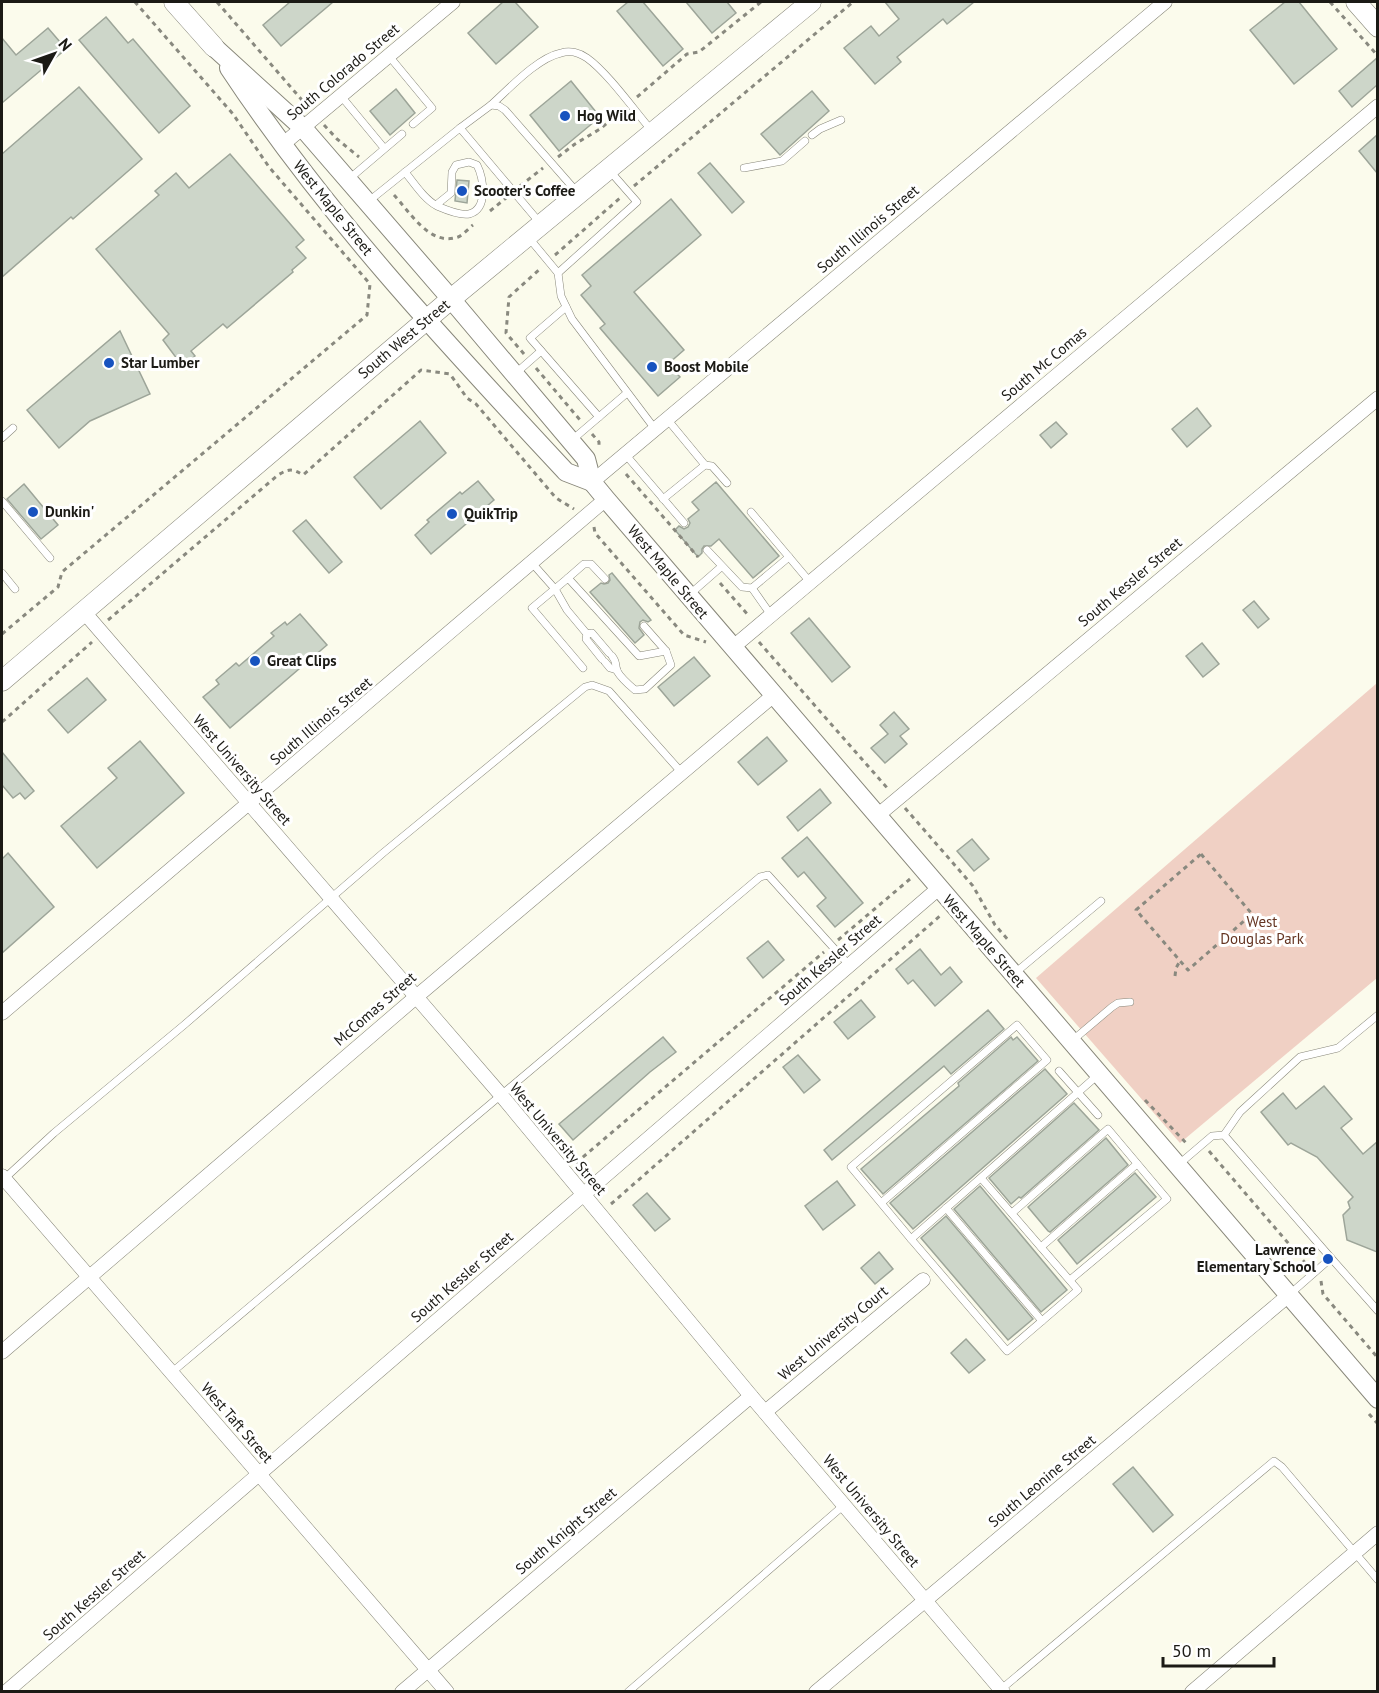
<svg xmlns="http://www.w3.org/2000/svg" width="1379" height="1693" font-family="'PT Sans',sans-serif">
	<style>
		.green { fill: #f0d0c4 }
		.building { fill: #cdd6c9; stroke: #9da599; stroke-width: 1.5 }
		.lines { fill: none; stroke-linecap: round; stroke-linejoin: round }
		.service-casing { stroke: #88877a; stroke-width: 8 }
		.minor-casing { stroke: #88877a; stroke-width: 15 }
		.tertiary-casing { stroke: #88877a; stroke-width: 20 }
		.secondary-casing { stroke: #88877a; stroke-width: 21 }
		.path { stroke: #89897f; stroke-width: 3; stroke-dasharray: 4.5 4.5; stroke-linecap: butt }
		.service { stroke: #fff; stroke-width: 7 }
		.minor { stroke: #fff; stroke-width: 14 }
		.tertiary { stroke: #fff; stroke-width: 18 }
		.secondary { stroke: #fff; stroke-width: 20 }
		.poi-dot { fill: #1753bf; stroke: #fff; stroke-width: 2 }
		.labels { text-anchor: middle; stroke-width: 6; stroke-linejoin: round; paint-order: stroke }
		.street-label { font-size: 15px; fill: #1b1a15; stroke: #fff }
		.poi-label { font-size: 15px; font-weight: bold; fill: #1b1a15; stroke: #fff; text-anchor: start }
		.park-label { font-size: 15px; fill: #643421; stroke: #fff }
	</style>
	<rect width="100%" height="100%" fill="#fbfbec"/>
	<polygon class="green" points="1377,683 1377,978 1180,1143 1036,978"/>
	<g class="building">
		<polygon points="290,2 333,2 281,46 263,25"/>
		<polygon points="503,2 515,2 538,27 496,64 468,33"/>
		<polygon points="628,2 643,2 683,49 663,66 617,11"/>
		<polygon points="686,2 727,2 736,13 712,33"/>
		<polygon points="885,2 974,2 947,24 943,19 897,57 901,62 875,84 844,48 871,26 879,36 899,19"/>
		<polygon points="1285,2 1299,2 1337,49 1294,84 1250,30"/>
		<polygon points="106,17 128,43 133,39 190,106 159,133 79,40"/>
		<polygon points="48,28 66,49 2,103 2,38 16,55"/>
		<polygon points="1377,58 1377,85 1352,107 1339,91"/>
		<polygon points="571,81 600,117 559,151 530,115"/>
		<polygon points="79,87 142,159 73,219 71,217 2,277 2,154"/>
		<polygon points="396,89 415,113 390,135 370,111"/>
		<polygon points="812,91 829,111 780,155 761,134"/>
		<polygon points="1377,135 1377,173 1359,151"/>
		<polygon points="230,154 304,240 296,247 306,258 292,270 293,272 227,328 223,324 191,351 195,356 183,367 163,340 169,334 96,249 159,195 155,191 176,173 189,188"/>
		<polygon points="710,163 744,202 732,213 698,173"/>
		<polygon points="457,180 469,181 467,203 455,201"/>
		<polygon points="671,199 701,235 634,292 684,350 668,364 680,377 658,396 600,328 605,324 581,295 591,286 582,275"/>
		<polygon points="120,331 150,394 90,421 59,448 27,410"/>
		<polygon points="1197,408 1211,426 1187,447 1172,429"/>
		<polygon points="420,421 446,453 381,509 354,477"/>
		<polygon points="1056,422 1067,434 1051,448 1040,435"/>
		<polygon points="478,481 494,500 431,554 415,535 429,522 427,520 460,492 462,494"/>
		<polygon points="716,482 779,556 753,578 719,539 711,546 704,546 702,549 702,553 698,557 675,530 679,526 684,529 688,527 690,523 688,519 699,510 692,502"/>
		<polygon points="24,484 58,525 41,539 7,499"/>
		<polygon points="306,520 342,562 329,573 293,531"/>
		<polygon points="612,573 651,620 648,622 643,620 640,622 639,628 644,635 635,643 590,592 601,583 604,584 608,583 610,580 609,575"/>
		<polygon points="1254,601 1269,619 1258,628 1243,610"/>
		<polygon points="300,614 327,645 230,728 203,697 219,684 216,680 236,663 239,666 274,636 271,633 285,622 287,625"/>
		<polygon points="809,618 850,667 832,682 791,633"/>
		<polygon points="1202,643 1219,664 1203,677 1186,656"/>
		<polygon points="694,657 710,676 674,706 658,687"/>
		<polygon points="87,678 106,700 68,733 48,710"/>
		<polygon points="894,712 909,729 900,736 907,744 885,763 871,748 888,734 880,725"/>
		<polygon points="767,737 787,761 758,785 738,762"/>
		<polygon points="140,741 184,793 97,868 61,826 117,778 108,768"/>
		<polygon points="2,752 34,791 25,799 20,793 13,798 2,785"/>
		<polygon points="820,789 831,803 798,831 787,817"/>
		<polygon points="807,837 863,903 835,927 817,906 826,898 804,872 798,877 782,858"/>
		<polygon points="972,839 989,859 974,871 957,851"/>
		<polygon points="8,853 54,907 2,953 2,859"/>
		<polygon points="768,941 784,960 763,978 747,958"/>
		<polygon points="920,949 941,975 950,967 962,982 935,1006 913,980 908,984 896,969"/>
		<polygon points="861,1000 875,1017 848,1039 834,1022"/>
		<polygon points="988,1010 1004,1029 951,1074 944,1066 832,1160 824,1150"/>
		<polygon points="663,1037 676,1052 650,1072 573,1140 559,1124"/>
		<polygon points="1011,1037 1013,1040 1017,1037 1038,1061 883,1194 861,1169 959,1086 958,1083"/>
		<polygon points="798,1055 820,1080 804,1093 783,1067"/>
		<polygon points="1045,1069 1067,1094 913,1229 890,1203"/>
		<polygon points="1324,1086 1352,1119 1341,1128 1363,1154 1377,1142 1377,1252 1347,1240 1343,1215 1350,1208 1348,1202 1353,1197 1317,1157 1291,1143 1288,1145 1261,1112 1283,1093 1296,1109"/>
		<polygon points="1074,1103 1099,1130 1021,1198 1019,1197 1011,1204 989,1178"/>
		<polygon points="1106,1138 1128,1165 1050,1232 1048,1231 1028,1207"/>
		<polygon points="1135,1173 1156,1197 1077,1264 1058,1240"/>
		<polygon points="837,1181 855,1205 823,1230 805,1206"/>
		<polygon points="980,1186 1067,1290 1041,1312 954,1209"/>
		<polygon points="647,1193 670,1219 655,1231 633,1205"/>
		<polygon points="946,1216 1033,1319 1008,1340 921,1238"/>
		<polygon points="879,1252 893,1269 875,1284 861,1268"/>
		<polygon points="966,1339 985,1360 969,1373 951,1353"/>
		<polygon points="1133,1467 1173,1515 1153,1532 1113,1484"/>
	</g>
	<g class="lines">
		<defs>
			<g id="service">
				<polyline points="389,56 432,108 413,124"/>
				<polyline points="341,96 384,148"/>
				<path d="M491,105C509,89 537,58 561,53C570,50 580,53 587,58C608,73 634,110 652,131"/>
				<polyline points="460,128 491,105 499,106 505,110 576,191"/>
				<polyline points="812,135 820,129 841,120"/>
				<polyline points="744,168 782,161 805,141"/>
				<path d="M405,172C414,183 424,199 437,206C444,209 461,216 469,214C489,209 483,177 477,165L469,162L456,165L452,172L451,193L436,205"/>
				<polyline points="349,179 402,134"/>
				<polyline points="369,201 460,128 540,223"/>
				<polyline points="529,238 558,273 637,202 609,170"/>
				<polyline points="558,273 561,296 572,319 655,429"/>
				<polyline points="566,307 530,338 599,417"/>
				<polyline points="516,373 541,351"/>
				<polyline points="2,438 13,428"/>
				<polyline points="572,440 627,393"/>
				<polyline points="625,454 684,523"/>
				<polyline points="705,465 712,466 727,483"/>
				<polyline points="663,499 705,465 667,419"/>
				<polyline points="2,501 50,558"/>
				<polyline points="707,550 742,587 752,588 789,557 751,512"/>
				<polyline points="789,557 810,582"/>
				<polyline points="532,563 555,589 567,610 587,634 592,633 609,653"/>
				<polyline points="2,573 15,589"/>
				<polyline points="568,578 584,564 591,564 605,579"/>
				<polyline points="752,588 771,615"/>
				<polyline points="689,595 721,567"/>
				<polyline points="587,634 586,639 602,659"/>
				<path d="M612,656C617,662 615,665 617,671C621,678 629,685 635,690L645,689L671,665L666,651L644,626"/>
				<polyline points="605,662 610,668 617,670"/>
				<polyline points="583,668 532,608 568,578 639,656 666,651"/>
				<polyline points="1015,973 1101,901"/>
				<polyline points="1073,1040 1112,1007 1118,1003 1130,1002"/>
				<polyline points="1059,1071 1098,1115"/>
				<polyline points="1224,1135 1240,1112 1300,1057 1338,1048 1378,1015"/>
				<polyline points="1178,1165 1212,1136 1224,1135 1331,1258 1290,1294"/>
				<polyline points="981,1178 1078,1290 1007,1351 911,1239 1099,1074"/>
				<polyline points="4,1179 54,1133 184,1025 383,853 585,687 592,685 609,691 682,773"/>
				<polyline points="881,1203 1047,1060 1017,1025 851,1167 911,1239"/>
				<polyline points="946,1208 1042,1321"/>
				<polyline points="1012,1213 1108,1129 1167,1199 1070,1280"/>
				<polyline points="1041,1247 1137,1164"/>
				<polyline points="1331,1258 1378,1311"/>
				<polyline points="171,1373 760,877 768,875 849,965"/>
				<polyline points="999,1691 1274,1461 1282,1467 1378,1580"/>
				<polyline points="628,1692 844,1505"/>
			</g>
			<g id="minor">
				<polyline points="282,145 453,2"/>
				<polyline points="592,482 1165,2"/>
				<polyline points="84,612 501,1095 751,1396 1003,1692"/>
				<polyline points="732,648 1378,106"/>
				<polyline points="877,816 1378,398"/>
				<polyline points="2,1013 606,499"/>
				<polyline points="2,1176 447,1692"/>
				<polyline points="2,1352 416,997 774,695"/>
				<polyline points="765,1412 923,1280"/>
				<polyline points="6,1692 939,888"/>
				<polyline points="402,1692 751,1396"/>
				<polyline points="816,1692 1289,1295"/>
				<polyline points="1192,1692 1378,1533"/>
			</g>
			<g id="tertiary">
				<polyline points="214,47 303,128 451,299 586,459 592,482 606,499 1378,1399"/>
				<path d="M229,68C326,215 447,344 566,472L592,482"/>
			</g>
			<g id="secondary">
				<polyline points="174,2 214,47"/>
				<polyline points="1356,2 1378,27"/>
				<polyline points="2,681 451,299 811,2"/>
			</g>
		</defs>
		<use href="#service" class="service-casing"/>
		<use href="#minor" class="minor-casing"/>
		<use href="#tertiary" class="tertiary-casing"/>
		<use href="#secondary" class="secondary-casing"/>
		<g class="path">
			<polyline points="217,2 308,107"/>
			<polyline points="1330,2 1378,56"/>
			<polyline points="637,97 687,54 699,52 761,2"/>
			<polyline points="324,125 337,139 359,157"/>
			<polyline points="558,157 575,144 600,129 623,110"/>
			<polyline points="520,186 543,168"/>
			<polyline points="634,186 853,2"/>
			<path d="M394,195C410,212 430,247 458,237C463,235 469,228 473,225"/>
			<polyline points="490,211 506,198"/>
			<polyline points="555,255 620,198"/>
			<polyline points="524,354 506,333 509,297 541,268"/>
			<polyline points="536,368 580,420"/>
			<polyline points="592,434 599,442 599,449"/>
			<polyline points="626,474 698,557"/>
			<polyline points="594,527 595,533 684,635 706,642"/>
			<polyline points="720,583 749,616"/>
			<path d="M108,620L278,475C288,469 292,468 303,475L421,370L450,374L467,398L476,404L556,498L574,509"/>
			<polyline points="2,634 58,587 62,572 367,315 370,284 269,167 233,114 135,2"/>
			<polyline points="759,642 889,790"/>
			<polyline points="2,722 92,642"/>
			<polyline points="905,808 973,886 995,925 1010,942"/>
			<polygon points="1201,854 1252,914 1188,970 1136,910"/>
			<polyline points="838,940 910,879"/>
			<polyline points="1175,976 1176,968 1180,961"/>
			<polyline points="1145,1100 1187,1144"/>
			<polyline points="1209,1151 1307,1265"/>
			<polyline points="576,1163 824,952"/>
			<polyline points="611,1204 941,915"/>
			<polyline points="1321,1281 1323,1294 1378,1358"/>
			<polyline points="1369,1414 1378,1424"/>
		</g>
		<use href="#service" class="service"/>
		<use href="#minor" class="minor"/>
		<use href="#tertiary" class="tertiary"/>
		<use href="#secondary" class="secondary"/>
	</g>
	<g class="poi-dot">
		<circle cx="565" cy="116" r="6"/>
		<circle cx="462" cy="191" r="6"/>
		<circle cx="109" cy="363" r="6"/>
		<circle cx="652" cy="367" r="6"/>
		<circle cx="33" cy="512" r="6"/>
		<circle cx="452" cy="514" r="6"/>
		<circle cx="255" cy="661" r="6"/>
		<circle cx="1328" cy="1259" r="6"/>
	</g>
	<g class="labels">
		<g class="street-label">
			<text transform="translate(343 72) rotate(-40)" y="5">South Colorado Street</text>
			<text transform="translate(333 208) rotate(51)" y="5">West Maple Street</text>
			<text transform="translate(868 229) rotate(-40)" y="5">South Illinois Street</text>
			<text transform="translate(404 339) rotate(-40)" y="5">South West Street</text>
			<text transform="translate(1044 364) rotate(-40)" y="5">South Mc Comas</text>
			<text transform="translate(668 572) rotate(50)" y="5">West Maple Street</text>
			<text transform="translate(1130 582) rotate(-40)" y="5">South Kessler Street</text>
			<text transform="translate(321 721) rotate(-40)" y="5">South Illinois Street</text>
			<text transform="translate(242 770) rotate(49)" y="5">West University Street</text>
			<text transform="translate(984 941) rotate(49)" y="5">West Maple Street</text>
			<text transform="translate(830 960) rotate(-41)" y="5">South Kessler Street</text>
			<text transform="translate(375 1009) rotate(-41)" y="5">McComas Street</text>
			<text transform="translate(558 1139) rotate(50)" y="5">West University Street</text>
			<text transform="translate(462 1277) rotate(-41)" y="5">South Kessler Street</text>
			<text transform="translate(833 1333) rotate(-40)" y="5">West University Court</text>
			<text transform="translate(237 1423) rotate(49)" y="5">West Taft Street</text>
			<text transform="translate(1042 1481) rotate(-40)" y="5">South Leonine Street</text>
			<text transform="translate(871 1511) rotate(50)" y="5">West University Street</text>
			<text transform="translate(566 1531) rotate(-40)" y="5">South Knight Street</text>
			<text transform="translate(94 1595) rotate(-41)" y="5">South Kessler Street</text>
		</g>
		<g class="poi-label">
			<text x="577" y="121">Hog Wild</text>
			<text x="474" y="196">Scooter's Coffee</text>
			<text x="121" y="368">Star Lumber</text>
			<text x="664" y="372">Boost Mobile</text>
			<text x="45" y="517">Dunkin'</text>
			<text x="464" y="519">QuikTrip</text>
			<text x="267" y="666">Great Clips</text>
			<text x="1316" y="1255" text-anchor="end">Lawrence<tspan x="1316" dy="17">Elementary School</tspan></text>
		</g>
		<g class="park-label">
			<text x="1262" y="927">West<tspan x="1262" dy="17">Douglas Park</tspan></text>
		</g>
	</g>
	<rect width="1379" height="1693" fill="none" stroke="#1b1a15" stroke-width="6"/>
	<g transform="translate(54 54) rotate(50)" stroke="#ffffff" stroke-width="4.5" paint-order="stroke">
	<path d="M0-4.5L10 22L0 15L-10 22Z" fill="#1b1a15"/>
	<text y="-9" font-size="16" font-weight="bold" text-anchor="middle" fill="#1b1a15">N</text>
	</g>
	<path d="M1163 1657v9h111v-9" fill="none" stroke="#1b1a15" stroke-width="3"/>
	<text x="1172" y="1657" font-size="18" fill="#1b1a15" stroke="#ffffff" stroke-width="4.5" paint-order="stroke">50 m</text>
</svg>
